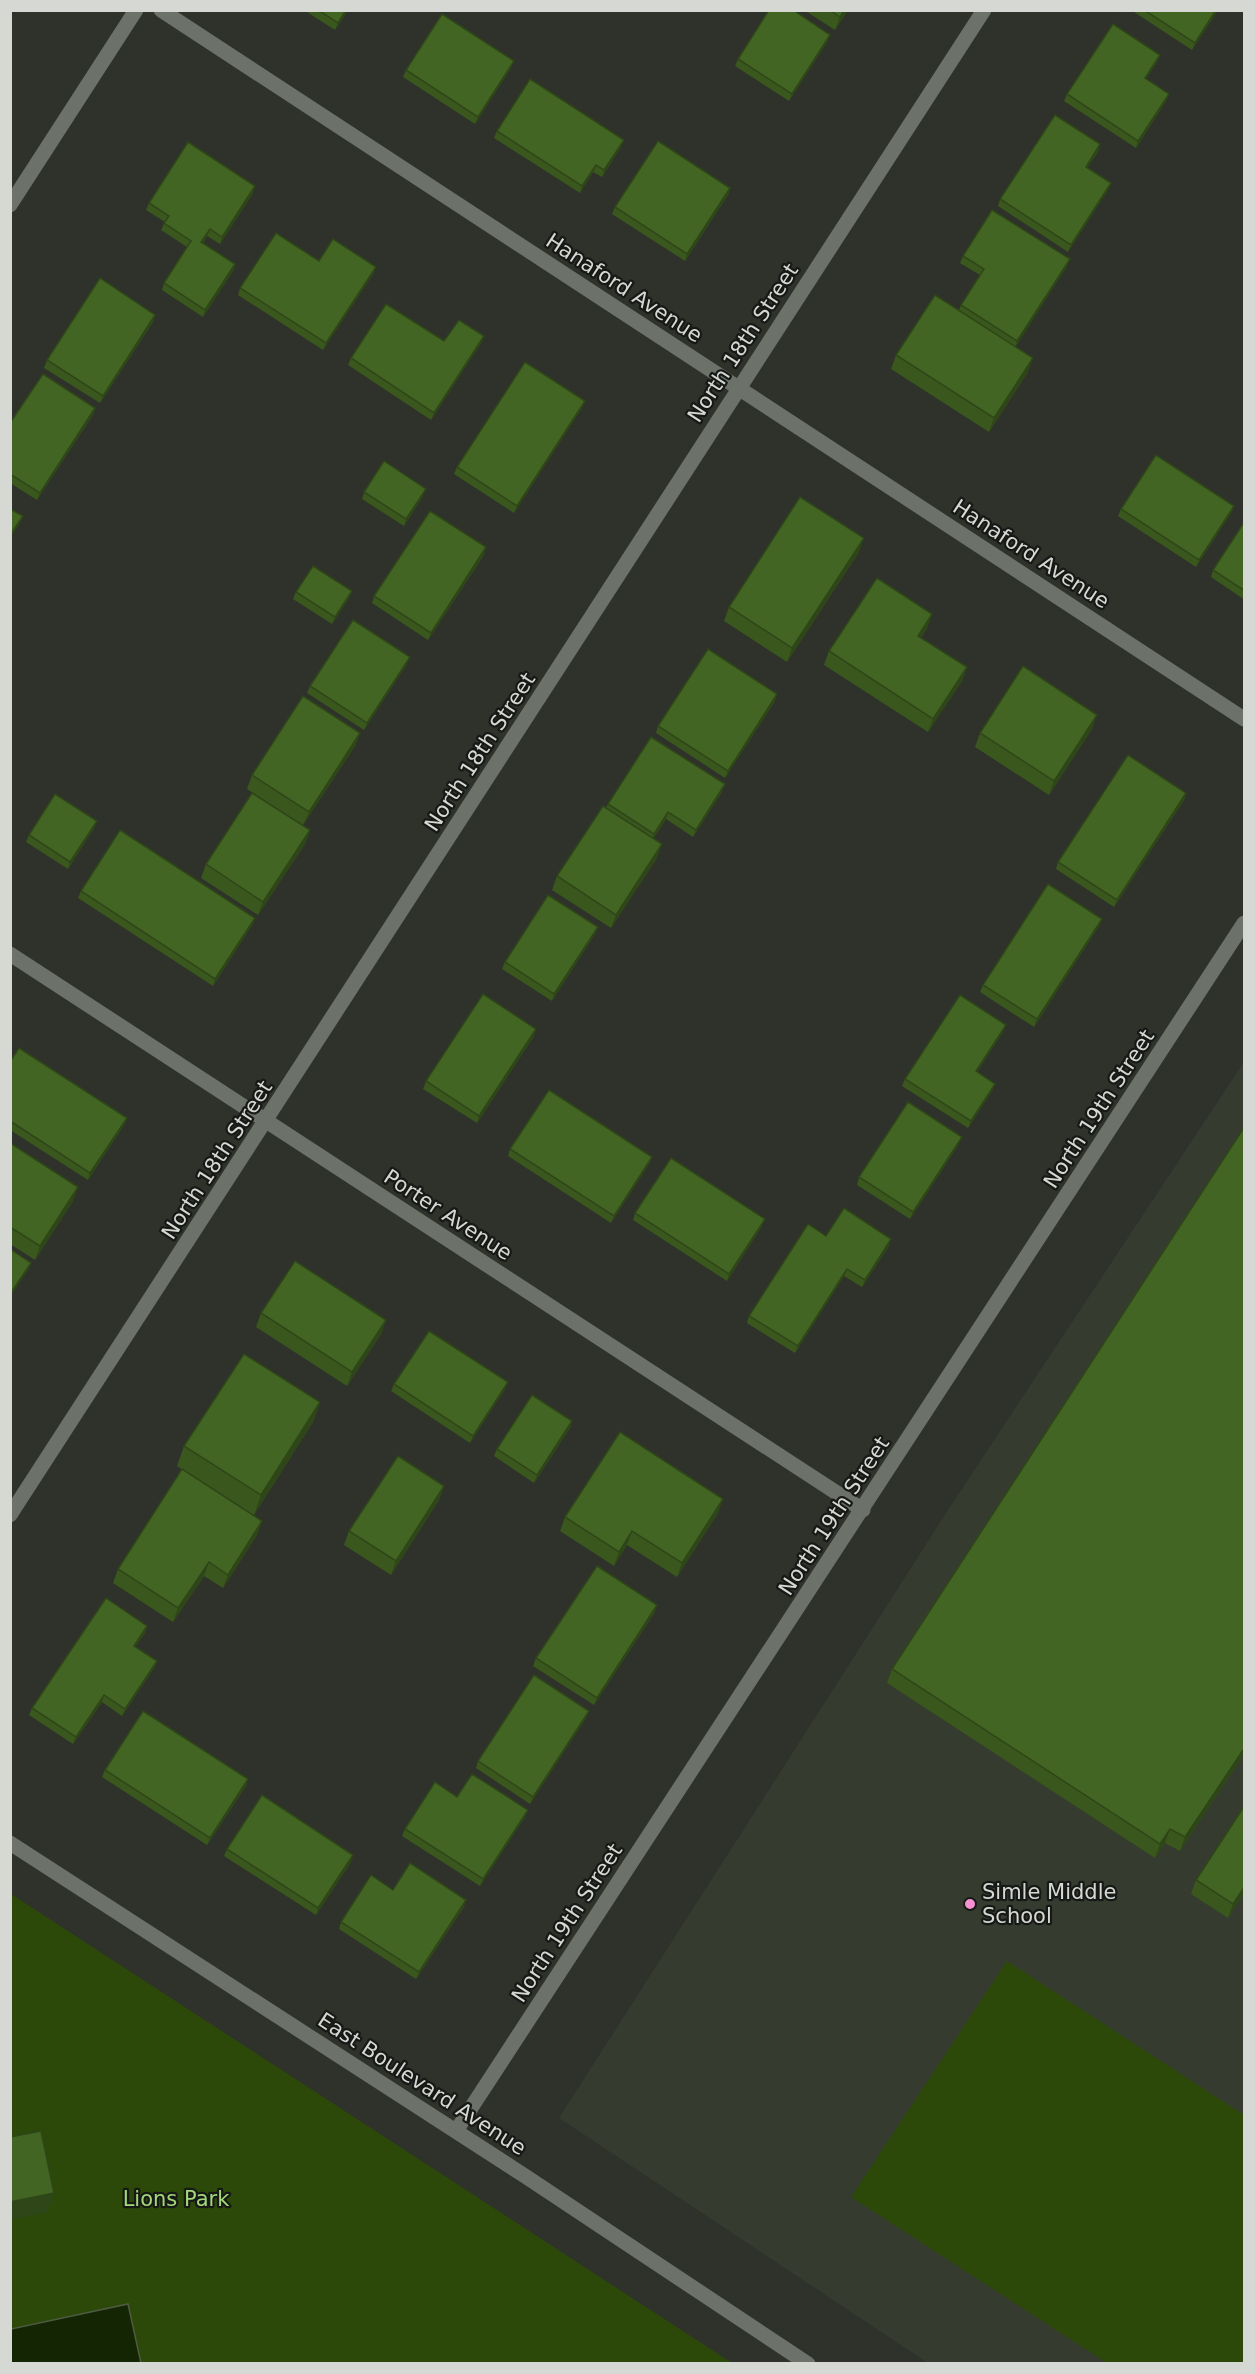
<svg xmlns="http://www.w3.org/2000/svg" width="1255" height="2374" font-family="'DejaVu Sans',sans-serif">
	<style>
		.built { fill: #353c2f }
		.green { fill: #2c4909 }
		.water { fill: #142503; stroke: #4e5b42; stroke-width: 1.5 }
		.lines { fill: none; stroke-linecap: round; stroke-linejoin: round }
		.minor { stroke: #6c7169; stroke-width: 15 }
		.wall { fill: #3a571e }
		.shaded-wall { fill: #2f4718 }
		.building { fill: #436523; stroke: #2f4718; stroke-width: 1.5 }
		.poi-dot { fill: #f590d1; stroke: #171916; stroke-width: 2 }
		.labels { text-anchor: middle; stroke-width: 4.5; stroke-linejoin: round; paint-order: stroke }
		.street-label { font-size: 21px; fill: #d6d8d4; stroke: #171916 }
		.poi-label { font-size: 21px; fill: #d6d8d4; stroke: #171916; text-anchor: start }
		.park-label { font-size: 21px; fill: #a4d67a; stroke: #171916 }
	</style>
	<rect width="100%" height="100%" fill="#2e322b"/>
	<polygon class="built" points="1244,1062 1244,2363 928,2363 559,2118 950,1507"/>
	<g class="green">
		<polygon points="11,1894 732,2363 11,2363"/>
		<polygon points="1007,1961 1244,2115 1244,2363 1107,2363 851,2197"/>
	</g>
	<polygon class="water" points="128,2304 141,2363 11,2363 11,2329"/>
	<g class="lines">
		<g class="minor">
			<polyline points="161,10 1244,719"/>
			<polyline points="10,205 136,10"/>
			<polyline points="10,954 863,1510"/>
			<polyline points="10,1515 984,10"/>
			<polyline points="10,1843 525,2176 808,2364"/>
			<polyline points="456,2131 1244,923"/>
		</g>
	</g>
	<g class="wall">
		<polygon points="307,10 348,10 335,30 307,12"/>
		<polygon points="804,10 848,10 835,30"/>
		<polygon points="1131,10 1218,10 1192,50"/>
		<polygon points="830,35 827,42 789,101 735,66 738,59"/>
		<polygon points="1157,62 1146,79 1169,94 1166,101 1136,148 1064,101 1067,94"/>
		<polygon points="511,68 475,124 403,77 406,70"/>
		<polygon points="497,131 621,147 602,177 593,172 580,193 494,138"/>
		<polygon points="1100,144 1098,152 1087,168 1111,183 1108,190 1068,252 998,206 1000,199"/>
		<polygon points="730,188 728,195 685,261 612,214 615,207"/>
		<polygon points="253,193 220,244 207,236 203,243 235,264 233,271 203,317 162,290 164,283 187,247 161,230 165,222 146,210 149,203"/>
		<polygon points="963,256 1067,266 1015,347 1028,372 989,432 891,369 896,355 959,310 961,305 980,275 960,263"/>
		<polygon points="319,261 376,267 373,274 323,350 238,295 240,288"/>
		<polygon points="155,315 153,322 100,403 44,368 47,360"/>
		<polygon points="484,336 481,343 431,420 348,365 351,358 444,341"/>
		<polygon points="585,401 582,408 514,513 454,474 457,467"/>
		<polygon points="93,415 37,500 10,483 10,423"/>
		<polygon points="364,492 423,496 404,526 362,499"/>
		<polygon points="1234,506 1231,513 1196,567 1118,516 1121,509"/>
		<polygon points="1245,521 1245,600 1211,577 1213,570"/>
		<polygon points="859,552 787,662 724,621 729,607"/>
		<polygon points="484,555 428,640 372,603 374,596"/>
		<polygon points="296,592 349,598 332,624 293,599"/>
		<polygon points="932,614 927,628 921,638 967,667 962,681 928,732 824,665 829,651"/>
		<polygon points="407,664 364,730 307,693 310,686"/>
		<polygon points="775,701 725,778 656,733 658,726"/>
		<polygon points="1092,729 1049,795 975,747 980,733"/>
		<polygon points="360,733 355,746 303,825 247,789 252,775"/>
		<polygon points="722,792 693,837 666,819 653,839 657,858 611,928 552,890 557,876 606,808 608,804"/>
		<polygon points="1186,793 1184,800 1114,907 1056,869 1058,862"/>
		<polygon points="94,828 68,869 26,842 29,835"/>
		<polygon points="310,830 305,844 258,915 201,878 206,864"/>
		<polygon points="81,891 255,918 252,925 213,986 78,898"/>
		<polygon points="1102,919 1099,926 1034,1027 980,992 983,985"/>
		<polygon points="598,927 595,934 552,1001 502,969 505,962"/>
		<polygon points="1003,1032 977,1072 995,1084 992,1091 968,1128 902,1086 905,1079"/>
		<polygon points="534,1036 477,1123 423,1089 426,1081"/>
		<polygon points="10,1062 127,1118 124,1125 88,1180 10,1130"/>
		<polygon points="1245,1126 1245,1753 1180,1851 1165,1843 1155,1858 887,1683 892,1669"/>
		<polygon points="10,1143 73,1201 35,1260 10,1244"/>
		<polygon points="959,1144 910,1219 857,1185 859,1177"/>
		<polygon points="510,1149 652,1157 649,1164 611,1223 508,1156"/>
		<polygon points="635,1213 762,1226 727,1281 633,1220"/>
		<polygon points="889,1246 862,1287 844,1276 795,1353 747,1323 749,1316"/>
		<polygon points="261,1313 386,1320 381,1334 347,1386 256,1327"/>
		<polygon points="394,1384 505,1389 470,1443 391,1391"/>
		<polygon points="320,1402 313,1422 254,1515 177,1466 184,1446"/>
		<polygon points="572,1421 570,1428 534,1483 494,1456 497,1449"/>
		<polygon points="444,1486 439,1500 391,1575 344,1545 349,1531"/>
		<polygon points="718,1513 677,1577 627,1545 614,1566 560,1531 565,1517"/>
		<polygon points="262,1521 257,1535 223,1588 204,1576 173,1622 113,1583 118,1569"/>
		<polygon points="655,1612 594,1705 533,1666 536,1658"/>
		<polygon points="147,1626 145,1633 135,1647 157,1661 154,1668 122,1716 102,1702 73,1744 29,1715 32,1708"/>
		<polygon points="586,1718 530,1804 476,1768 478,1761"/>
		<polygon points="105,1770 248,1779 246,1786 207,1845 102,1777"/>
		<polygon points="457,1797 525,1817 480,1886 402,1836 405,1829"/>
		<polygon points="1245,1805 1245,1892 1228,1918 1191,1894 1196,1880"/>
		<polygon points="227,1849 351,1862 316,1915 224,1856"/>
		<polygon points="393,1890 464,1907 416,1979 339,1929 341,1922"/>
	</g>
	<g class="shaded-wall">
		<polygon points="346,10 348,10 335,30 338,23"/>
		<polygon points="844,10 848,10 835,30 840,17"/>
		<polygon points="1216,10 1218,10 1192,50 1195,43"/>
		<polygon points="830,35 827,42 789,101 792,94"/>
		<polygon points="1160,55 1157,62 1142,85 1145,78"/>
		<polygon points="514,61 511,68 475,124 478,117"/>
		<polygon points="1169,94 1166,101 1136,148 1138,141"/>
		<polygon points="624,140 621,147 602,177 604,170"/>
		<polygon points="1100,144 1098,152 1083,174 1086,167"/>
		<polygon points="596,165 593,172 580,193 582,186"/>
		<polygon points="1111,183 1108,190 1068,252 1071,245"/>
		<polygon points="255,186 253,193 220,244 222,237"/>
		<polygon points="730,188 728,195 685,261 687,254"/>
		<polygon points="210,229 207,236 199,249 201,242"/>
		<polygon points="1070,259 1067,266 1015,348 1017,341"/>
		<polygon points="235,264 233,271 203,317 205,310"/>
		<polygon points="376,267 373,274 323,350 326,343"/>
		<polygon points="155,315 153,322 100,403 103,396"/>
		<polygon points="484,336 481,343 431,420 434,413"/>
		<polygon points="1033,358 1028,372 989,432 994,418"/>
		<polygon points="585,401 582,408 514,513 517,506"/>
		<polygon points="95,408 93,415 37,500 40,493"/>
		<polygon points="426,489 423,496 404,526 406,519"/>
		<polygon points="1234,506 1231,513 1196,567 1199,560"/>
		<polygon points="23,516 20,523 10,538 10,535"/>
		<polygon points="864,538 859,552 787,662 792,648"/>
		<polygon points="486,547 484,555 428,640 431,633"/>
		<polygon points="352,591 349,598 332,624 335,617"/>
		<polygon points="932,614 927,628 913,650 918,636"/>
		<polygon points="410,657 407,664 364,730 367,723"/>
		<polygon points="967,667 962,681 928,732 933,719"/>
		<polygon points="777,694 775,701 725,778 728,771"/>
		<polygon points="1097,715 1092,729 1049,795 1054,781"/>
		<polygon points="360,733 355,746 303,825 309,812"/>
		<polygon points="725,784 722,792 693,837 696,830"/>
		<polygon points="1186,793 1184,800 1114,907 1117,900"/>
		<polygon points="668,812 666,819 651,841 654,834"/>
		<polygon points="97,821 94,828 68,869 70,862"/>
		<polygon points="310,830 305,844 258,915 263,902"/>
		<polygon points="662,844 657,858 611,928 616,915"/>
		<polygon points="255,918 252,925 213,986 215,979"/>
		<polygon points="1102,919 1099,926 1034,1027 1037,1019"/>
		<polygon points="598,927 595,934 552,1001 554,994"/>
		<polygon points="1006,1025 1003,1032 973,1078 976,1071"/>
		<polygon points="536,1029 534,1036 477,1123 479,1116"/>
		<polygon points="995,1084 992,1091 968,1128 971,1121"/>
		<polygon points="127,1118 124,1125 88,1180 90,1173"/>
		<polygon points="962,1137 959,1144 910,1219 913,1212"/>
		<polygon points="652,1157 649,1164 611,1223 614,1216"/>
		<polygon points="78,1187 73,1201 35,1260 40,1246"/>
		<polygon points="765,1219 762,1226 727,1281 729,1274"/>
		<polygon points="891,1239 889,1246 862,1287 865,1280"/>
		<polygon points="31,1263 28,1270 10,1297 10,1294"/>
		<polygon points="847,1269 844,1276 795,1353 798,1346"/>
		<polygon points="386,1320 381,1334 347,1386 352,1372"/>
		<polygon points="508,1382 505,1389 470,1443 473,1436"/>
		<polygon points="320,1402 313,1422 254,1515 261,1495"/>
		<polygon points="572,1421 570,1428 534,1483 537,1475"/>
		<polygon points="444,1486 439,1500 391,1575 396,1561"/>
		<polygon points="723,1499 718,1513 677,1577 682,1563"/>
		<polygon points="262,1521 257,1535 223,1588 228,1575"/>
		<polygon points="632,1531 627,1545 614,1566 619,1552"/>
		<polygon points="209,1562 204,1576 173,1622 178,1608"/>
		<polygon points="657,1605 655,1612 594,1705 597,1698"/>
		<polygon points="147,1626 145,1633 131,1653 134,1646"/>
		<polygon points="157,1661 154,1668 122,1716 125,1709"/>
		<polygon points="104,1695 102,1702 73,1744 76,1737"/>
		<polygon points="589,1711 586,1718 530,1804 533,1797"/>
		<polygon points="1245,1747 1245,1753 1180,1851 1185,1837"/>
		<polygon points="248,1779 246,1786 207,1845 210,1838"/>
		<polygon points="528,1810 525,1817 480,1886 483,1879"/>
		<polygon points="1170,1829 1165,1843 1155,1858 1160,1844"/>
		<polygon points="353,1855 351,1862 316,1915 318,1908"/>
		<polygon points="1245,1886 1245,1892 1228,1918 1233,1904"/>
		<polygon points="466,1900 464,1907 416,1979 419,1972"/>
		<polygon points="54,2193 47,2212 10,2220 10,2202"/>
	</g>
	<g class="building">
		<polygon points="318,10 346,10 338,23"/>
		<polygon points="769,10 793,10 830,35 792,94 738,59"/>
		<polygon points="830,10 844,10 840,17"/>
		<polygon points="1144,10 1216,10 1195,43"/>
		<polygon points="442,14 514,61 478,117 406,70"/>
		<polygon points="1113,24 1160,55 1145,78 1169,94 1138,141 1067,94"/>
		<polygon points="530,79 624,140 604,170 596,165 582,186 497,131"/>
		<polygon points="1055,115 1100,144 1086,167 1111,183 1071,245 1000,199"/>
		<polygon points="658,141 730,188 687,254 615,207"/>
		<polygon points="188,142 255,186 222,237 210,229 201,242 235,264 205,310 164,283 191,241 164,223 169,216 149,203"/>
		<polygon points="992,210 1070,259 1017,341 961,305 984,269 963,256"/>
		<polygon points="276,233 319,261 333,239 376,267 326,343 240,288"/>
		<polygon points="100,278 155,315 103,396 47,360"/>
		<polygon points="935,295 1033,358 994,418 896,355"/>
		<polygon points="386,304 444,341 459,320 484,336 434,413 351,358"/>
		<polygon points="525,362 585,401 517,506 457,467"/>
		<polygon points="43,374 95,408 40,493 10,474 10,423"/>
		<polygon points="1156,455 1234,506 1199,560 1121,509"/>
		<polygon points="384,461 426,489 406,519 364,492"/>
		<polygon points="800,497 864,538 792,648 729,607"/>
		<polygon points="10,509 23,516 10,535"/>
		<polygon points="430,511 486,547 431,633 374,596"/>
		<polygon points="1245,521 1245,591 1213,570"/>
		<polygon points="313,566 352,591 335,617 296,592"/>
		<polygon points="877,578 932,614 918,636 967,667 933,719 829,651"/>
		<polygon points="353,620 410,657 367,723 310,686"/>
		<polygon points="708,649 777,694 728,771 658,726"/>
		<polygon points="1023,666 1097,715 1054,781 980,733"/>
		<polygon points="303,696 360,733 309,812 252,775"/>
		<polygon points="651,737 725,784 696,830 668,812 654,834 608,804"/>
		<polygon points="1128,755 1186,793 1117,900 1058,862"/>
		<polygon points="252,793 310,830 263,902 206,864"/>
		<polygon points="55,794 97,821 70,862 29,835"/>
		<polygon points="603,806 662,844 616,915 557,876"/>
		<polygon points="120,830 255,918 215,979 81,891"/>
		<polygon points="1048,884 1102,919 1037,1019 983,985"/>
		<polygon points="548,895 598,927 554,994 505,962"/>
		<polygon points="483,994 536,1029 479,1116 426,1081"/>
		<polygon points="960,995 1006,1025 976,1071 995,1084 971,1121 905,1079"/>
		<polygon points="19,1048 127,1118 90,1173 10,1121 10,1062"/>
		<polygon points="549,1090 652,1157 614,1216 510,1149"/>
		<polygon points="908,1102 962,1137 913,1212 859,1177"/>
		<polygon points="1245,1126 1245,1747 1185,1837 1170,1829 1160,1844 892,1669"/>
		<polygon points="10,1143 78,1187 40,1246 10,1227"/>
		<polygon points="671,1158 765,1219 729,1274 635,1213"/>
		<polygon points="844,1208 891,1239 865,1280 847,1269 798,1346 749,1316 808,1224 826,1236"/>
		<polygon points="10,1249 31,1263 10,1294"/>
		<polygon points="295,1261 386,1320 352,1372 261,1313"/>
		<polygon points="429,1331 508,1382 473,1436 394,1384"/>
		<polygon points="244,1354 320,1402 261,1495 184,1446"/>
		<polygon points="532,1395 572,1421 537,1475 497,1449"/>
		<polygon points="620,1432 723,1499 682,1563 632,1531 619,1552 565,1517"/>
		<polygon points="398,1456 444,1486 396,1561 349,1531"/>
		<polygon points="182,1469 262,1521 228,1575 209,1562 178,1608 118,1569"/>
		<polygon points="597,1566 657,1605 597,1698 536,1658"/>
		<polygon points="106,1598 147,1626 134,1646 157,1661 125,1709 104,1695 76,1737 32,1708"/>
		<polygon points="534,1675 589,1711 533,1797 478,1761"/>
		<polygon points="143,1711 248,1779 210,1838 105,1770"/>
		<polygon points="472,1774 528,1810 483,1879 405,1829 435,1782 457,1797"/>
		<polygon points="262,1795 353,1855 318,1908 227,1849"/>
		<polygon points="1245,1805 1245,1886 1233,1904 1196,1880"/>
		<polygon points="410,1863 466,1900 419,1972 341,1922 371,1875 393,1890"/>
		<polygon points="41,2131 54,2193 10,2202 10,2137"/>
	</g>
	<circle class="poi-dot" cx="970" cy="1904" r="6"/>
	<g class="labels">
		<g class="street-label">
			<text transform="translate(624 288) rotate(33)" y="7">Hanaford Avenue</text>
			<text transform="translate(743 343) rotate(-57)" y="7">North 18th Street</text>
			<text transform="translate(1031 554) rotate(33)" y="7">Hanaford Avenue</text>
			<text transform="translate(480 752) rotate(-57)" y="7">North 18th Street</text>
			<text transform="translate(1099 1109) rotate(-57)" y="7">North 19th Street</text>
			<text transform="translate(217 1160) rotate(-57)" y="7">North 18th Street</text>
			<text transform="translate(448 1215) rotate(33)" y="7">Porter Avenue</text>
			<text transform="translate(834 1516) rotate(-57)" y="7">North 19th Street</text>
			<text transform="translate(567 1923) rotate(-57)" y="7">North 19th Street</text>
			<text transform="translate(422 2084) rotate(33)" y="7">East Boulevard Avenue</text>
		</g>
		<g class="poi-label">
			<text x="982" y="1899">Simle Middle<tspan x="982" dy="24">School</tspan></text>
		</g>
		<g class="park-label">
			<text x="176" y="2206">Lions Park</text>
		</g>
	</g>
	<rect width="1255" height="2374" fill="none" stroke="#d6d8d4" stroke-width="24"/>
</svg>
